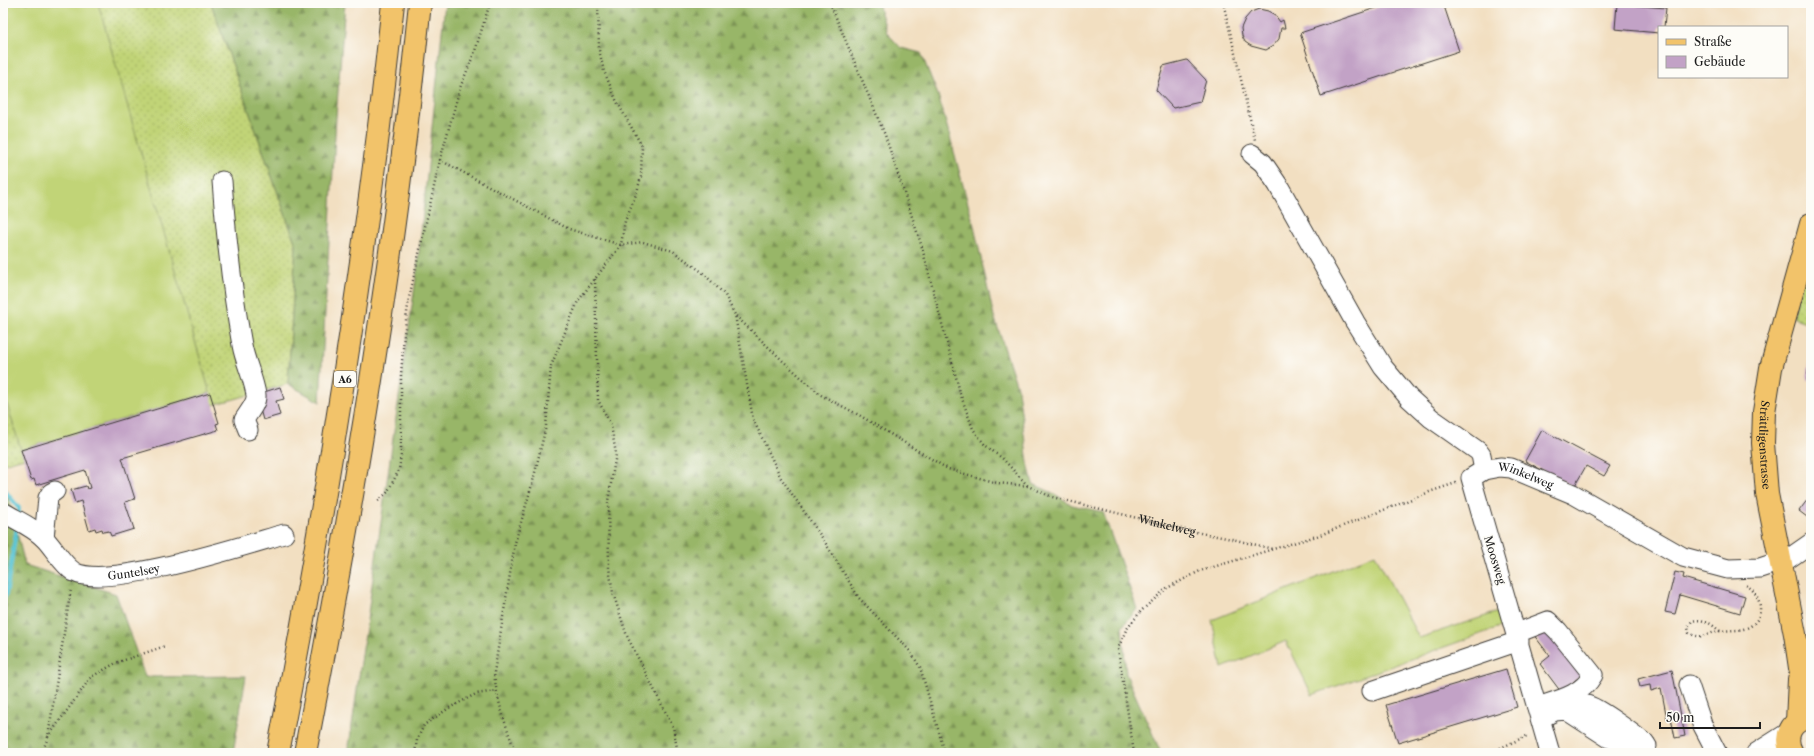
<svg xmlns="http://www.w3.org/2000/svg" width="1814" height="756" font-family="'Libre Caslon Text',serif">
	<style>
		.grass { fill: url(#grass-dots); stroke: #6e784a }
		.forest { fill: url(#forest-firs); stroke: #5a6942 }
		.garden { fill: #c1d477; stroke: #6e784a }
		.lines { fill: none; stroke-linecap: round; stroke-linejoin: round }
		.stream { stroke: #5ac5d5; stroke-width: 4 }
		.building { fill: #c2a2c6 }
		.minor-casing { stroke: #3c3935; stroke-width: 21 }
		.major-casing { stroke: #3c3935; stroke-width: 24 }
		.highway-casing { stroke: #3c3935; stroke-width: 24 }
		.path { stroke: #3c3935; stroke-width: 2.5; stroke-dasharray: 1 3; stroke-linecap: butt }
		.minor { stroke: #fff; stroke-width: 19 }
		.major { stroke: #f2c36a; stroke-width: 22 }
		.highway { stroke: #f2c36a; stroke-width: 22 }
		.labels { text-anchor: middle; stroke-width: 3.5; stroke-linejoin: round; paint-order: stroke }
		.shield { fill: #fdfcf7; stroke: #605f5e; stroke-width: 1 }
		.shield-label { font-size: 10px; font-weight: bold; fill: #1c1c1c }
		.street-label { font-size: 11px; fill: #1c1c1c; stroke: #fdfcf7 }
	</style>
	<defs>
		<pattern id="grass-dots" width="8" height="8" patternUnits="userSpaceOnUse"><rect width="8" height="8" fill="#c1d477"/><path d="M2 2h.1M6 6h.1" fill="none" stroke="#a5b566" stroke-width="1.8" stroke-linecap="round"/></pattern>
		<pattern id="forest-firs" width="22" height="20" patternUnits="userSpaceOnUse"><rect width="22" height="20" fill="#98b668"/><path d="M5 1l3.5 6h-7zM16 11l3.5 6h-7z" fill="#7b9355"/></pattern>
	</defs>
	<rect width="100%" height="100%" fill="#fdfcf7"/>
	<filter id="ink" filterUnits="userSpaceOnUse"><feTurbulence type="fractalNoise" baseFrequency=".025" numOctaves="2"/><feDisplacementMap in="SourceGraphic" scale="8" xChannelSelector="R" yChannelSelector="G"/><feConvolveMatrix kernelMatrix="1 2 1 2 8 2 1 2 1" color-interpolation-filters="sRGB"/></filter>
	<filter id="wash" filterUnits="userSpaceOnUse"><feTurbulence type="fractalNoise" baseFrequency=".012" numOctaves="4" result="noise"/><feDisplacementMap in="SourceGraphic" scale="16" xChannelSelector="R" yChannelSelector="G"/><feGaussianBlur stdDeviation="0.9" result="paint"/><feColorMatrix in="noise" values="0 0 0 0 0 0 0 0 0 0 0 0 0 0 0 0 0 1.4 0 .05"/><feComposite in="paint" operator="in"/></filter>
	<g filter="url(#wash)">
		<rect width="100%" height="100%" fill="#f2dfc1"/>
		<g class="grass">
			<polygon points="3,3 211,3 296,245 288,384 3,464"/>
			<polygon points="1811,245 1811,324 1792,317"/>
		</g>
		<g class="forest">
			<polygon points="211,3 345,3 336,117 320,402 288,384 296,245"/>
			<polygon points="445,3 878,3 887,33 901,48 921,53 938,95 950,137 974,226 993,313 1018,390 1028,463 1033,484 1053,493 1072,505 1103,512 1137,609 1122,627 1126,674 1161,753 348,753 417,271"/>
			<polygon points="3,476 25,565 116,594 145,677 246,676 233,753 3,753"/>
		</g>
		<g class="garden">
			<polygon points="3,3 98,3 210,393 21,450 3,391"/>
			<polygon points="1375,554 1419,638 1504,610 1508,624 1312,695 1286,641 1222,668 1212,620"/>
		</g>
		<g class="lines">
			<g class="stream">
				<polyline points="3,488 19,508 19,514"/>
				<polyline points="3,600 6,595 17,526"/>
				<polyline points="1808,615 1811,619"/>
			</g>
		</g>
		<g id="blocks">
			<g class="building">
				<polygon points="1391,3 1443,3 1459,51 1321,96 1300,33"/>
				<polygon points="1617,4 1666,8 1664,27 1659,27 1659,33 1615,29"/>
				<polygon points="1259,9 1268,11 1275,15 1280,22 1283,20 1285,28 1281,28 1279,39 1273,46 1266,50 1251,46 1245,42 1242,36 1241,28 1245,19 1251,12"/>
				<polygon points="1187,60 1206,80 1200,102 1173,108 1156,90 1163,66"/>
				<polygon points="1810,357 1811,357 1811,380 1807,380"/>
				<polygon points="280,387 284,399 276,401 280,415 263,420 259,406 265,405 261,393"/>
				<polygon points="210,393 219,423 216,424 218,430 122,458 135,499 125,502 134,529 111,536 109,531 103,532 102,529 96,531 95,528 89,530 81,501 75,503 71,490 86,486 87,489 90,488 85,470 36,485 34,479 31,480 21,450"/>
				<polygon points="1542,430 1610,466 1604,476 1586,466 1574,487 1525,461"/>
				<polygon points="1811,495 1811,520 1799,511"/>
				<polygon points="1675,572 1684,574 1683,578 1745,596 1740,613 1680,595 1675,614 1665,612"/>
				<polygon points="1545,624 1584,673 1561,692 1540,664 1550,656 1533,634"/>
				<polygon points="1506,669 1517,707 1398,743 1386,705"/>
				<polygon points="1672,670 1685,736 1675,738 1671,718 1667,719 1661,688 1651,691 1650,685 1640,687 1638,679"/>
			</g>
		</g>
	</g>
	<g filter="url(#ink)">
		<use href="#blocks" fill-opacity="0" stroke="#3c3935" stroke-width="1"/>
		<g class="lines">
			<defs>
				<g id="minor">
					<polyline points="1252,154 1263,163 1278,185 1355,322 1383,367 1409,398 1431,418 1478,451 1481,455 1484,470"/>
					<path d="M222,181C226,235 232,291 242,345C245,362 254,379 256,395C257,403 248,413 244,420L248,430"/>
					<path id="s2" d="M3,512C16,520 33,527 44,538C54,548 62,564 74,572C107,590 245,545 284,534"/>
					<polyline points="44,538 48,498 51,493 55,491"/>
					<polyline points="1788,559 1811,543"/>
					<path d="M1517,633L1548,621L1558,631L1593,675C1581,696 1558,700 1537,707"/>
					<polyline points="1689,685 1702,724 1717,753"/>
					<polyline points="1372,691 1519,641"/>
					<path d="M1566,710C1573,707 1580,704 1587,705C1597,707 1640,738 1647,746"/>
					<polyline points="1543,717 1555,711 1566,710 1609,738 1625,743 1645,743"/>
					<path id="s3" d="M1550,753L1471,478L1484,470L1500,467L1511,468L1573,494L1683,557L1728,569L1760,568L1772,564"/>
					<polyline points="1756,753 1789,732"/>
				</g>
				<g id="major">
					<path id="s4" d="M1811,224L1771,368L1764,412L1763,443L1767,494L1795,634L1800,668L1811,701"/>
					<polyline points="1797,722 1799,679"/>
					<path d="M1792,753C1783,737 1791,719 1810,718"/>
				</g>
				<g id="highway">
					<path d="M278,753C326,504 367,255 393,3"/>
					<path d="M305,753C353,504 395,255 420,3"/>
				</g>
			</defs>
			<use href="#minor" class="minor-casing"/>
			<use href="#major" class="major-casing"/>
			<use href="#highway" class="highway-casing"/>
			<g class="path">
				<polyline points="490,3 475,51 460,88 440,160 569,229 621,245 643,242 673,251 702,272 725,295 735,315 753,419 781,478 823,539 859,598 909,650 920,667 945,753"/>
				<polyline points="830,3 885,135 921,244 961,396 973,429 985,445 1003,459 1028,486"/>
				<polyline points="990,3 992,8"/>
				<polyline points="1224,6 1255,140"/>
				<polyline points="595,279 598,400 611,425 616,454 608,501 609,568 613,593 627,636 673,727 678,753"/>
				<path id="s1" d="M736,316L784,362L821,395L859,415L948,469L997,483L1028,486L1052,497L1190,531L1232,539L1273,549"/>
				<polyline points="378,501 387,493 399,470 401,455 401,375 404,335 409,298 440,160"/>
				<path d="M1720,631C1711,624 1704,618 1692,621L1688,627L1689,633C1703,641 1708,632 1721,631C1730,630 1741,631 1749,627C1767,617 1761,594 1746,585"/>
				<polyline points="48,737 91,677 116,663 165,646"/>
				<polyline points="42,753 48,737 71,588"/>
				<polyline points="415,753 417,740 424,725 449,708 476,694 496,691"/>
				<path d="M516,753C506,727 497,701 494,673L515,543L533,481L546,426L551,366L578,301L621,245L625,221L637,192L641,177L642,146L617,102L604,71L599,50L598,3"/>
				<polyline points="1134,753 1118,649 1126,630 1141,611 1167,588 1200,571 1320,535 1432,491 1456,483"/>
				<polyline points="1489,753 1529,735"/>
			</g>
			<use href="#minor" class="minor"/>
			<use href="#major" class="major"/>
			<use href="#highway" class="highway"/>
		</g>
	</g>
	<g class="labels">
		<rect class="shield" x="334" y="371" width="22" height="16" rx="3"/>
		<g class="shield-label">
			<text x="345" y="383">A6</text>
		</g>
		<g class="street-label">
			<text dy="4" stroke="none"><textPath href="#s4" startOffset="227">Strättligenstrasse</textPath></text>
			<text dy="4" stroke="none"><textPath href="#s3" startOffset="345">Winkelweg</textPath></text>
			<text dy="4" stroke="none"><textPath href="#s1" startOffset="490">Winkelweg</textPath></text>
			<text transform="translate(1495 560) rotate(73)" y="4">Moosweg</text>
			<text dy="4" stroke="none"><textPath href="#s2" startOffset="155">Guntelsey</textPath></text>
		</g>
	</g>
	<rect width="1814" height="756" fill="none" stroke="#fdfcf7" stroke-width="16"/>
	<rect x="1658" y="26" width="130" height="52" fill="#fdfcf7" stroke="#a3a29f"/>
	<rect x="1666" y="39" width="20" height="6" fill="#f2c36a" stroke="#a3a29f"/>
	<text x="1694" y="46" font-size="12" fill="#1c1c1c">Straße</text>
	<rect x="1666" y="56" width="20" height="12" fill="#c2a2c6" stroke="#a3a29f"/>
	<text x="1694" y="66" font-size="12" fill="#1c1c1c">Gebäude</text>
	<path d="M1660 722v6h100v-6" fill="none" stroke="#1c1c1c" stroke-width="2"/>
	<text x="1666" y="722" font-size="12" fill="#1c1c1c" stroke="#fdfcf7" stroke-width="3" paint-order="stroke">50 m</text>
</svg>
